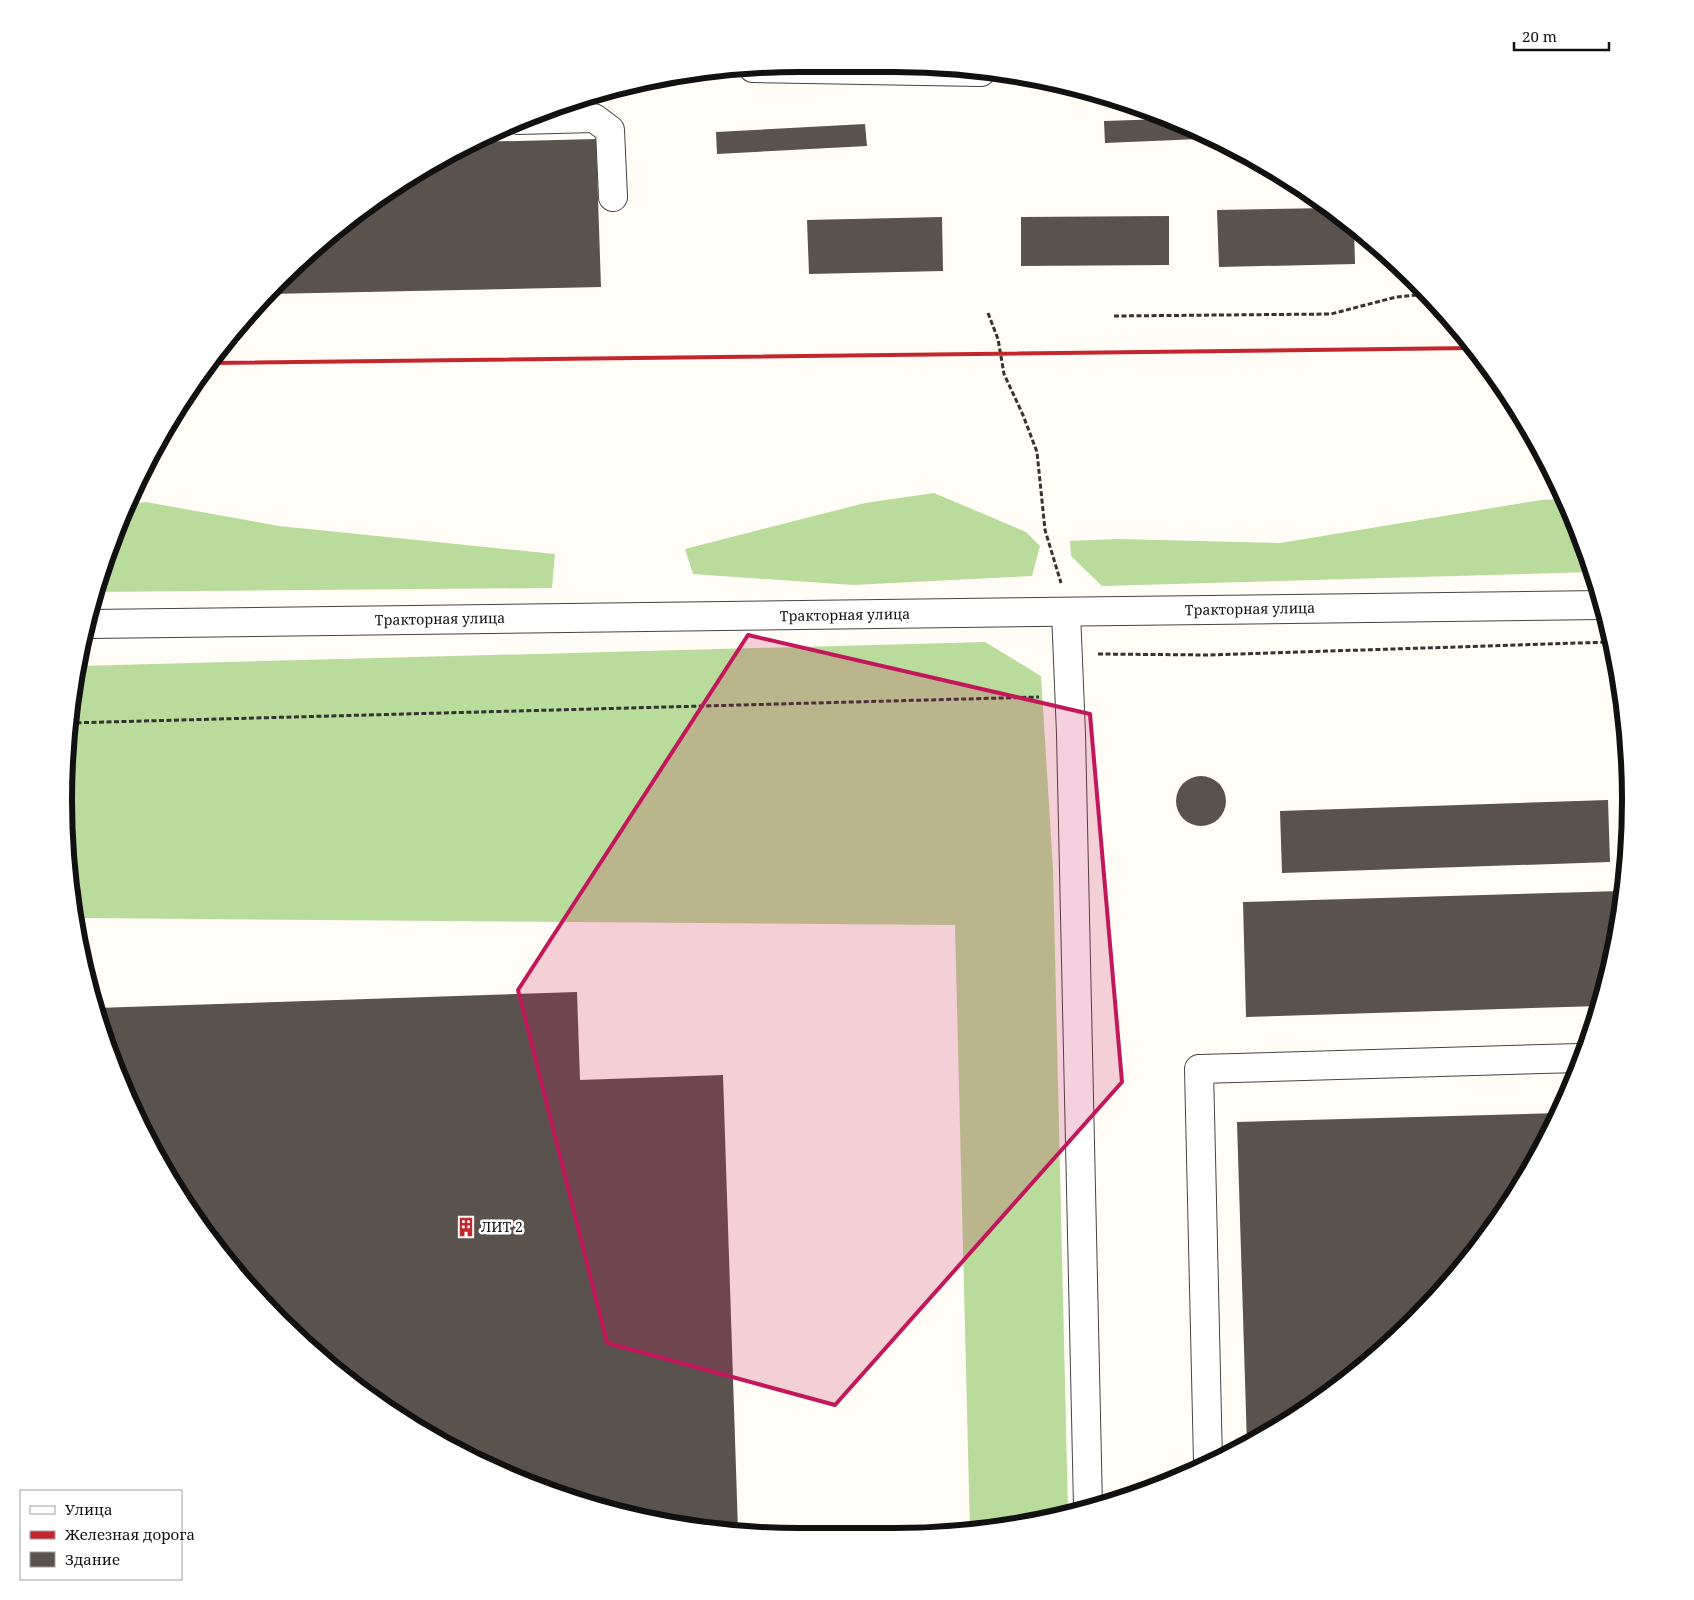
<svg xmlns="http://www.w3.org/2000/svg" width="1694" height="1600" font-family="'Noto Serif',serif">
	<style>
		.forest { fill: #b9dc9c }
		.building { fill: #5a524d }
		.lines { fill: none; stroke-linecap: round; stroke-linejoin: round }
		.minor-casing { stroke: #444; stroke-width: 30 }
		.path { stroke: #333; stroke-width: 3; stroke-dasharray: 5 2.5; stroke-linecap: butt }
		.minor { stroke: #fff; stroke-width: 28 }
		.rail { stroke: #c4262e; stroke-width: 4 }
		.marked { fill: #c2185b; fill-opacity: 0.2; stroke: #c2185b; stroke-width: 4; stroke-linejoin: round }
		.labels { text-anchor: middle; stroke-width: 5; stroke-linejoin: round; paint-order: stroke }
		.street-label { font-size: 14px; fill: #111; stroke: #fff }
		.poi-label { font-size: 14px; fill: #111; stroke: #fff; text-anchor: start }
		.rim { fill: none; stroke: #111; stroke-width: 6 }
	</style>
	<rect width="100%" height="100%" fill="#fffdf5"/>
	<g class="forest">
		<polygon points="934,493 1026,532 1040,546 1032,576 853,585 693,574 685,549 865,503"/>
		<polygon points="1562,499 1593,572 1102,586 1071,556 1070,541 1117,539 1280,543 1541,500"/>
		<polygon points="146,502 279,526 555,554 552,588 96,592 103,564 130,504"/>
		<path d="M985,642L1041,676L1053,869L1068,1512L990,1530L970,1531L955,925L75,918C58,844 62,740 79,666Z"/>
	</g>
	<g class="building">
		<polygon points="1165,119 1199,132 1199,139 1105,143 1104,121"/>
		<polygon points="865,124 867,146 717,154 716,132"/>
		<polygon points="596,139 601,287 268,294 352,216 432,162 473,142"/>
		<polygon points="1330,208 1354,227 1355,264 1219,267 1217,210"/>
		<polygon points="1169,216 1169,265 1021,266 1021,217"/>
		<polygon points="942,217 943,271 809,274 807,220"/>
		<circle cx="1201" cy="801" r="25"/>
		<polygon points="1608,800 1610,862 1282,873 1280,811"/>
		<polygon points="1622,891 1605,991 1599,1006 1246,1017 1243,902"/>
		<polygon points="577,992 580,1080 723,1075 738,1530 657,1522 518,1480 391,1412 314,1353 247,1286 163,1168 103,1037 96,1008"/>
		<polygon points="1559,1113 1554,1126 1478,1248 1379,1354 1262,1438 1247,1445 1237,1122"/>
	</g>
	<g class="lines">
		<defs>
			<g id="minor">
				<polyline points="753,68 981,72"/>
				<polyline points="517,120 594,118 610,130 613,197"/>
				<polyline points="1066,612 1071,734 1088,1507"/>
				<polyline points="89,624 1601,605"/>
				<polyline points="1208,1462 1199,1069 1580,1058"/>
			</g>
		</defs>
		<use href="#minor" class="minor-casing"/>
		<g class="path">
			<polyline points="988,313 998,339 1004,374 1023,415 1037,452 1045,530 1061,583"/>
			<polyline points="1114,316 1331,314 1396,297 1426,294"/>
			<polyline points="1098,654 1207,655 1610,642"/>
			<polyline points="69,723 1039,697"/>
		</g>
		<use href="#minor" class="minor"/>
		<polyline class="rail" points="212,363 1472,348"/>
	</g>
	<path class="marked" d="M748,635L1090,714L1122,1082L835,1405L607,1343L518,990Z"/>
	<defs>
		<symbol id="building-bare" viewBox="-9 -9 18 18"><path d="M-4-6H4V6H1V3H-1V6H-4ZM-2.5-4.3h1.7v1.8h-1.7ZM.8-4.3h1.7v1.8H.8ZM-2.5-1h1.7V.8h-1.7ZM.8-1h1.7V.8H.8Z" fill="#c4262e" stroke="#fff" stroke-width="2.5" paint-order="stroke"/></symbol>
	</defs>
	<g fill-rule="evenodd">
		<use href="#building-bare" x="452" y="1213" width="28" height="28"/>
	</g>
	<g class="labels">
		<g class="street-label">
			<text transform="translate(1250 609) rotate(-1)" y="5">Тракторная улица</text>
			<text transform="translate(845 615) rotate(-1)" y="5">Тракторная улица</text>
			<text transform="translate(440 619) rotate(-1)" y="5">Тракторная улица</text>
		</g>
		<g class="poi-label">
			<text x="481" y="1232">ЛИТ 2</text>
		</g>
	</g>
	<path d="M0 0H1694V1600H0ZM800 72H894A728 728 0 0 1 1622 800V800A728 728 0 0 1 894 1528H800A728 728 0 0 1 72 800V800A728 728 0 0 1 800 72Z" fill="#fff" fill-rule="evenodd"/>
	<path class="rim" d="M800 72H894A728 728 0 0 1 1622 800V800A728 728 0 0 1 894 1528H800A728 728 0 0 1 72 800V800A728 728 0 0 1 800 72Z"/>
	<rect x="20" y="1490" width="162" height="90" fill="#ffffff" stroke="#a0a0a0"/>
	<rect x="30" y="1506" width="25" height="8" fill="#ffffff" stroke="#a0a0a0"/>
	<text x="65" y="1515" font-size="15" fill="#111111">Улица</text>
	<rect x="30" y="1531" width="25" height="8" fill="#c4262e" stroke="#a0a0a0"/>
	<text x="65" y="1540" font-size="15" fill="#111111">Железная дорога</text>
	<rect x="30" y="1552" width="25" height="15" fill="#5a524d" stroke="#a0a0a0"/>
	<text x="65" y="1565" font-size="15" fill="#111111">Здание</text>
	<path d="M1514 42v8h95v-8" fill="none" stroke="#111111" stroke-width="2.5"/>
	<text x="1522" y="42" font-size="15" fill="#111111" stroke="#ffffff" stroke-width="4" paint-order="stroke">20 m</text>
</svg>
